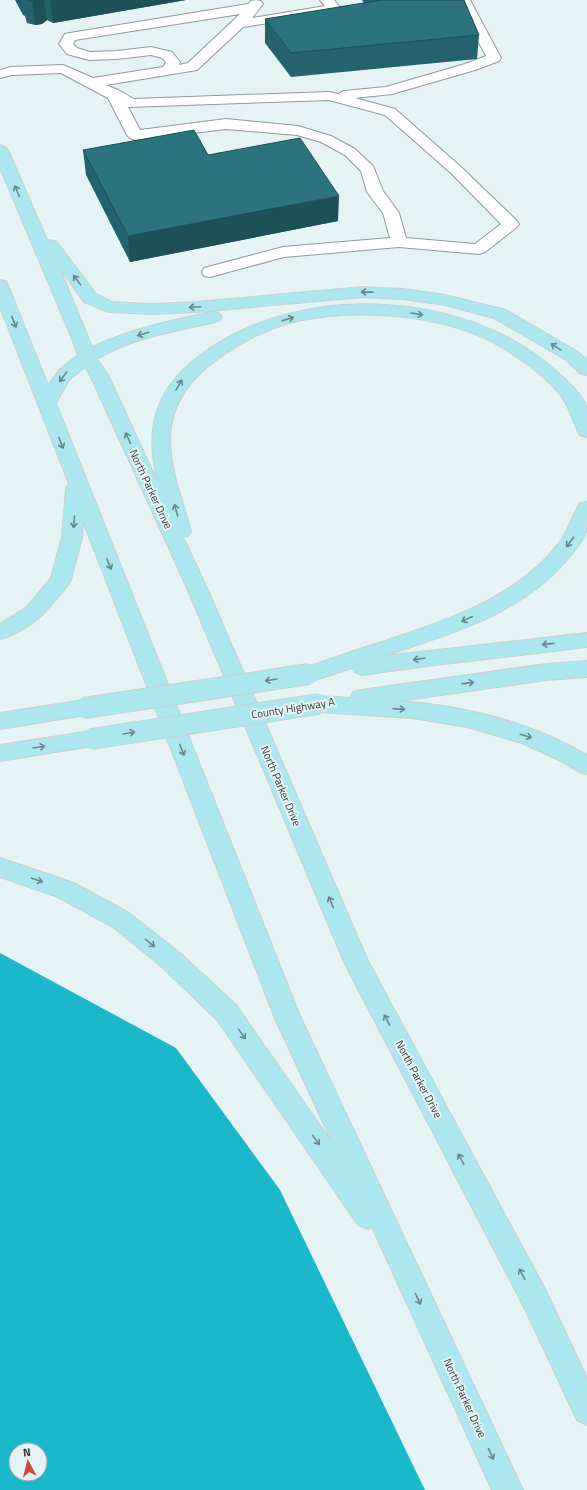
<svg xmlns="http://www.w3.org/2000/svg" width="587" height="1490" font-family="'Titillium Web',sans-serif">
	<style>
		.water { fill: #1ab8ca; fill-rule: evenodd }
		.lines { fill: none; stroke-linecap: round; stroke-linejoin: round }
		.minor-casing { stroke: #8d999b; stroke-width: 2 }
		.major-casing { stroke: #cecfcf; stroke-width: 2 }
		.minor { fill: #fff; fill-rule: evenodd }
		.major { fill: #ace6ee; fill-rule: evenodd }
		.major-bridge-casing { stroke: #cecfcf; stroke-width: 22; stroke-linecap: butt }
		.major-bridge { stroke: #ace6ee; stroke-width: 20 }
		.wall { fill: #25636c }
		.shaded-wall { fill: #1e5058 }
		.building { fill: #2b737d; stroke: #1e5058 }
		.oneway { stroke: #69868a }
		.labels { text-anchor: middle; stroke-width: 4; stroke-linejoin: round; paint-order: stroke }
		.street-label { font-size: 11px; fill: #333839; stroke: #e6f3f5 }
	</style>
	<rect width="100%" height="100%" fill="#e6f3f5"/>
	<path class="water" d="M0,953L176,1048L280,1190L425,1490H0ZM16,1450H40V1474H16Z"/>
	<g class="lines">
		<defs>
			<path id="minor" d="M256,0L261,1L263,4L252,18L325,6L320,0H334L341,9L339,12L334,13L243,27L197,70L106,85L118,90L134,99L329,92L338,94L344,91L386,87L465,64L486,56L456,0H470L501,58L499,61L475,70L392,94L355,98L395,109L461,167L517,221L519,224L517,227L485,252L479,254L399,247L284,257L210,277L204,276L202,272L204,268L283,247L390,238L383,213L367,192L361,171L345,155L321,142L297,135L226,129L135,140L130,138L127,135L108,98L61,73L12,75L0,78V70L11,67L63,65L93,78L163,67L166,62L162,58L151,55L117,59L89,60L67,54L59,44L65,34L70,33L248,4L251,1ZM240,14L188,63L179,65L180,62L172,52L151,47L117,51L90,52L77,48L73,44L75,40ZM329,100L385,115L451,173L501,224L475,244L406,238L399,213L383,191L373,166L355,149L331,136L298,126L226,119L140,130L128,107Z"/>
			<g id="major">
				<path d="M0,145L5,147L8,150L47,240L56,241L96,294L112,302L152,304L197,302L363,287L403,289L445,295L506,310L578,352L587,360V375L581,374L566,360L494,318L445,305L403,299L363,297L197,312L152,314L109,312L84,302L59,267L92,347C131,329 172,320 213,312L219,313L222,317L219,321C178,331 135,336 97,359L108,375L158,483C143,425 157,385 206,351C303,282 469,290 557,372C567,380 584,396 587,409C587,418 587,428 587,437L580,435C574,425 571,412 565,402C552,380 524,361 503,348C447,314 356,307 293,322C267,329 241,342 219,358C195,375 176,396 171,426C166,461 182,498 191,531L188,536L183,537L207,588L368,961L544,1287L587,1378V1425L577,1420L524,1307L345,964L187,588L90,375L85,367L69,380L56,403L300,1016L523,1490H492L372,1227L368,1229L358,1225L218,1021L162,967L113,927L58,897L0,877V858L74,883L129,913L180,953L236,1005L333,1144L274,1016L83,521L82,537L71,580L68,585C47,610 33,630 0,639V624L27,607L51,578L62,537L66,488L69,484L0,307V280L6,281L8,285L48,385L60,369L78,355L68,329L0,168Z"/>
				<path d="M587,502C587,510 587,524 586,532C582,543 573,553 565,562C519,615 449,634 384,656L587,633V647L427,666L362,675L355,672L352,668L309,682L302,679L298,674L302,669C328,660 355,650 382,642C446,620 516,599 559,543C569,530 572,516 580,503Z"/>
				<path d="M587,661V677L546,680L399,701C464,706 531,722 587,755V774L579,772L561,761L522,743L467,727L412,718L319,712L311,710L308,704L311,698L319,696L350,698L353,692L361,690L546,664Z"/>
				<polygon points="84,700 92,702 95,708 92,714 0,729 0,713"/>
				<polygon points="91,731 99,733 102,739 99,745 0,761 0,745"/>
			</g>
		</defs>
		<use href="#minor" class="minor-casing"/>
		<use href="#major" class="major-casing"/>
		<use href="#minor" class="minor"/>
		<use href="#major" class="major"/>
		<defs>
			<g id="major-bridge">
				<polyline points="84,708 309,674"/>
				<polyline points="91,739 319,704"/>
			</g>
		</defs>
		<use href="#major-bridge" class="major-bridge-casing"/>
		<use href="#major-bridge" class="major-bridge"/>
	</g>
	<g class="wall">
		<polygon points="15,0 186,0 53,23 47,20 42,24 35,25 27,23 25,16 23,15"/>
		<polygon points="362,0 464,0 479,35 477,59 291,77 265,43 265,19 364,3"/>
		<polygon points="83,150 208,155 338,221 130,262 86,175"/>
	</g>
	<g class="shaded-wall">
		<polygon points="39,0 44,0 47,20 42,24 35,25 32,1"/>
		<polygon points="50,0 186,0 53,23"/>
		<polygon points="339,196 338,221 130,262 128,236"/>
	</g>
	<g class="building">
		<polygon points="28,0 39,0 32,1"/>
		<polygon points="382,0 464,0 479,35 291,53 265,19"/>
		<polygon points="194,130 208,155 300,138 339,196 128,236 83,150"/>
	</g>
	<defs><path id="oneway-shaft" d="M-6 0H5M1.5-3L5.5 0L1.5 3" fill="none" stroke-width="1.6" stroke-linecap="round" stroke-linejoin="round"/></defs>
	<g class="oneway">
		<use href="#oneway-shaft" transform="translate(17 191) rotate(-113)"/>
		<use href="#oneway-shaft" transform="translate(77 280) rotate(-127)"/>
		<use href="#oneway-shaft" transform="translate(367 292) rotate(-179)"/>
		<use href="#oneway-shaft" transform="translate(195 307) rotate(177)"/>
		<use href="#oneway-shaft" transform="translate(417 314) rotate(10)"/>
		<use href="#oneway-shaft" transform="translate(288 319) rotate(-17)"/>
		<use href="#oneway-shaft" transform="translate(14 322) rotate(69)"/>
		<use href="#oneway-shaft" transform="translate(143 334) rotate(163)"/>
		<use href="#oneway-shaft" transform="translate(556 347) rotate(-148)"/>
		<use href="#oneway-shaft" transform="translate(63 377) rotate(127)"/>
		<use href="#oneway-shaft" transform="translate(179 385) rotate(-60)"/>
		<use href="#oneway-shaft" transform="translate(128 438) rotate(-115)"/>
		<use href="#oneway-shaft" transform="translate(61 443) rotate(69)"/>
		<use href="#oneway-shaft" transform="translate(176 510) rotate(-105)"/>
		<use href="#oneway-shaft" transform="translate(74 522) rotate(94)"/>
		<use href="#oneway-shaft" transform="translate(570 542) rotate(127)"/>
		<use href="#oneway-shaft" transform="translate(109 564) rotate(68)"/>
		<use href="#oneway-shaft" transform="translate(467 619) rotate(155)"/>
		<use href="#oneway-shaft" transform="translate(548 644) rotate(174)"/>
		<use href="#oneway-shaft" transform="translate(419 659) rotate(172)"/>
		<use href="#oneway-shaft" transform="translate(271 680) rotate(171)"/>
		<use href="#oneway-shaft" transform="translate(468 683) rotate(-8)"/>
		<use href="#oneway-shaft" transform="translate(399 709) rotate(4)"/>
		<use href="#oneway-shaft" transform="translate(129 733) rotate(-9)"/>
		<use href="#oneway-shaft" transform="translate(526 736) rotate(17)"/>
		<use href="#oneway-shaft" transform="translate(39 747) rotate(-9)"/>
		<use href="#oneway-shaft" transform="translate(182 750) rotate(68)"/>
		<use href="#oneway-shaft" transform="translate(37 880) rotate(19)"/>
		<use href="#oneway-shaft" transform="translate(331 902) rotate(-113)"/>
		<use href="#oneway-shaft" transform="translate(150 943) rotate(39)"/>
		<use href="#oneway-shaft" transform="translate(387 1020) rotate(-118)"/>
		<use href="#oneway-shaft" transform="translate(242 1034) rotate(55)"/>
		<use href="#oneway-shaft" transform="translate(316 1140) rotate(55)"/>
		<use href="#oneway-shaft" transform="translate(461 1159) rotate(-118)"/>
		<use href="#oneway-shaft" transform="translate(522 1274) rotate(-118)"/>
		<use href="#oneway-shaft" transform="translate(418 1299) rotate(65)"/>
		<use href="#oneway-shaft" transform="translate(491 1454) rotate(65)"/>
	</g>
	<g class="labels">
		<g class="street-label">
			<text transform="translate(151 489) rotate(65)" y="4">North Parker Drive</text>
			<text transform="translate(293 708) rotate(-9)" y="4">County Highway A</text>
			<text transform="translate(281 786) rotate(67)" y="4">North Parker Drive</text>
			<text transform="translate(419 1079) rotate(62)" y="4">North Parker Drive</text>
			<text transform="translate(465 1398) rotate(65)" y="4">North Parker Drive</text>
		</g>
	</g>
	<g transform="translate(28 1462) rotate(353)"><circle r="19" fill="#e6f3f5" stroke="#9ea8aa"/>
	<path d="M0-3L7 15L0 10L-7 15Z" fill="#d4463c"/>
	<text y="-6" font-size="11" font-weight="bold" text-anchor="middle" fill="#333839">N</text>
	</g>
</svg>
